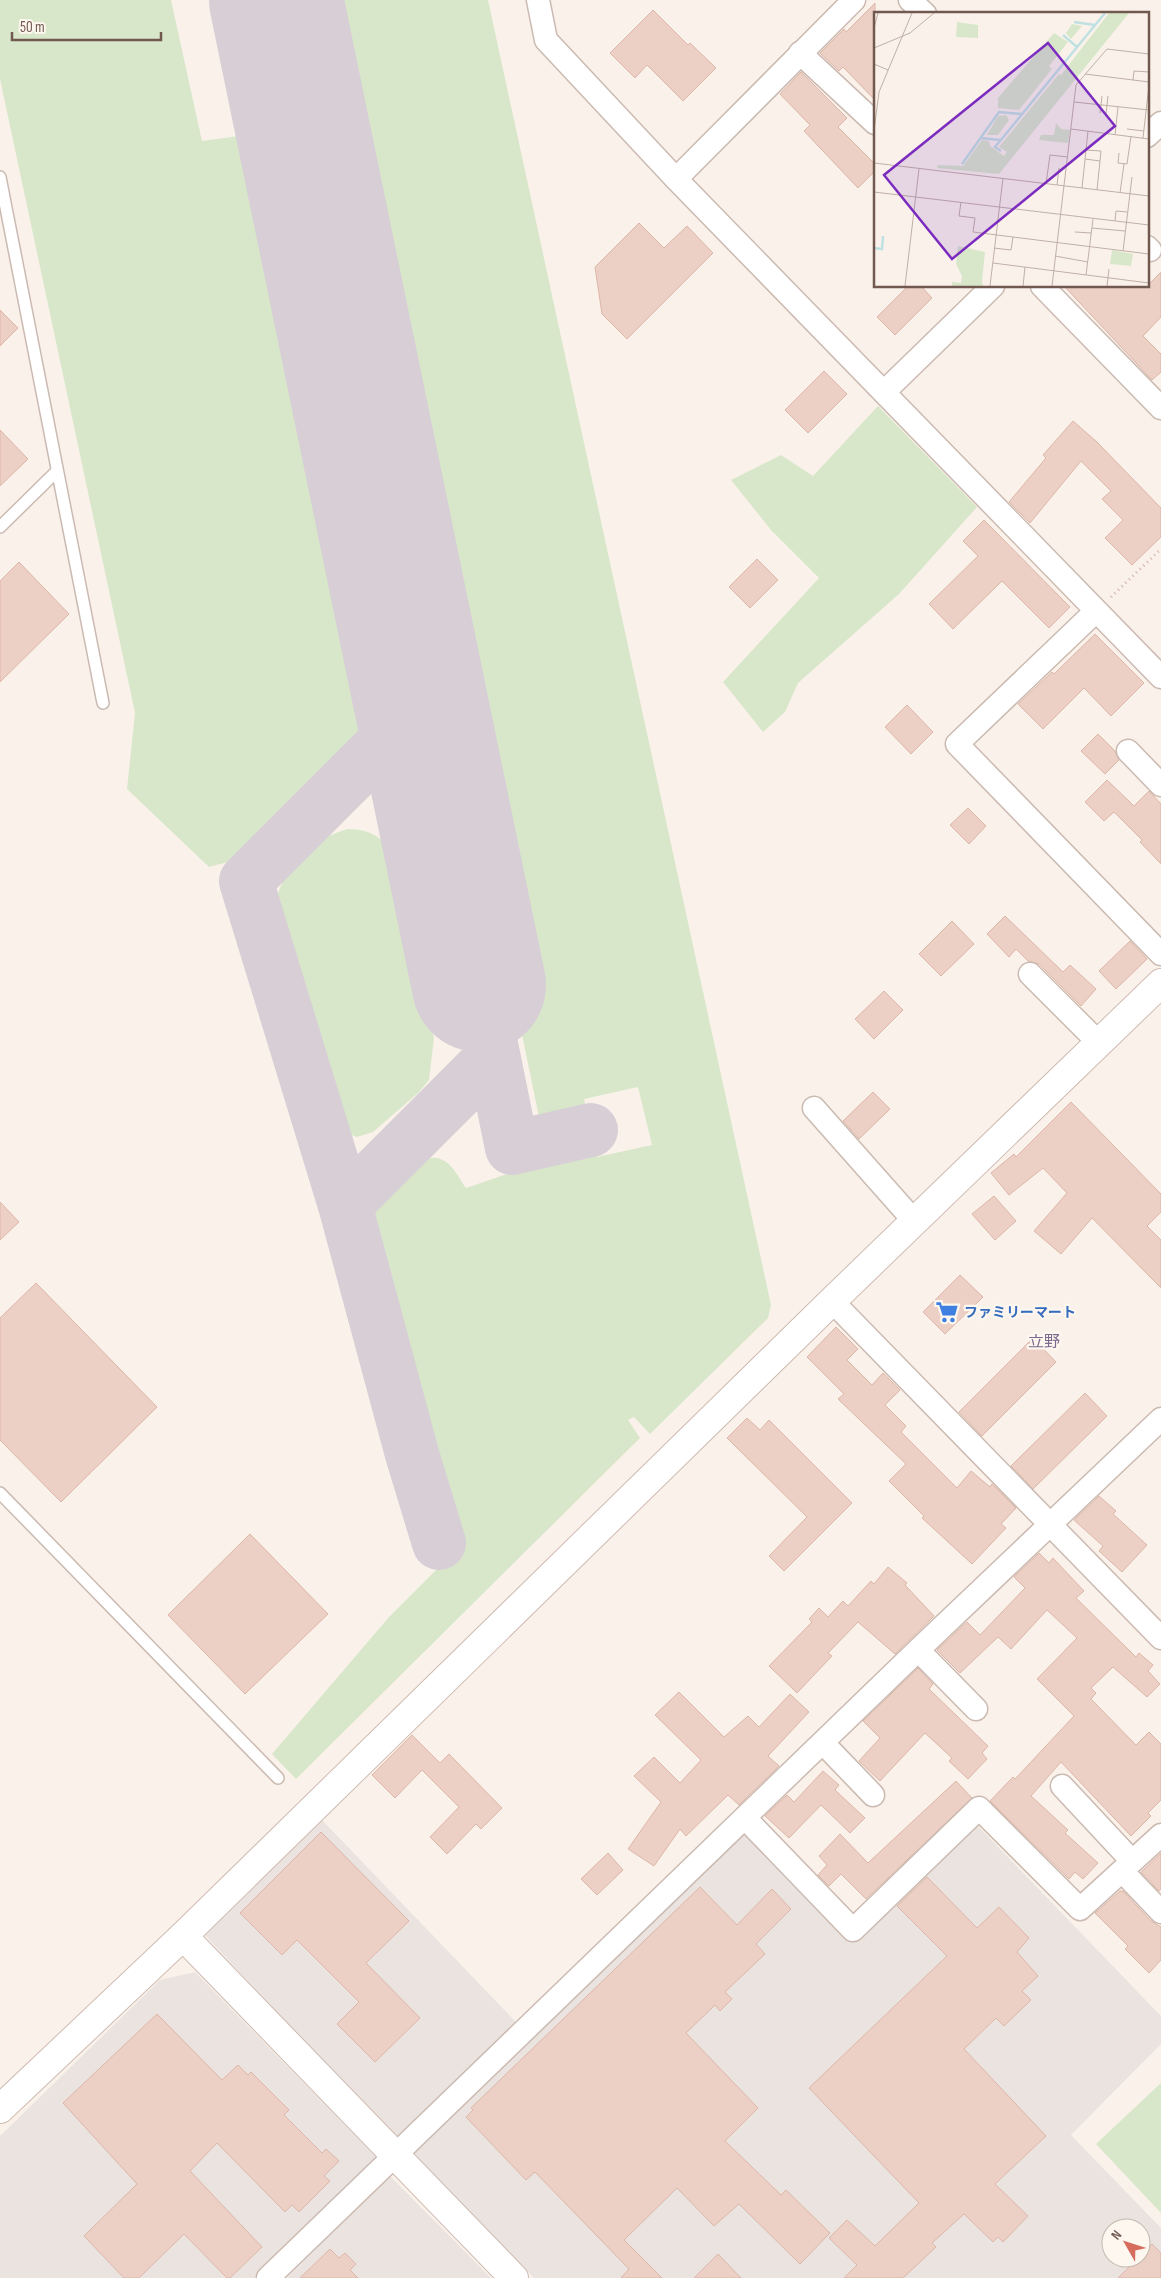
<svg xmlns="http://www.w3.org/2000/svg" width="1161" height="2278" font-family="'Sofia Sans Condensed','Noto Sans JP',sans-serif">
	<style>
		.industrial { fill: #eae3df; fill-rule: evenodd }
		.green { fill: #d8e7ca }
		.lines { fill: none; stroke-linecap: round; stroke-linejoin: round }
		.taxiway { stroke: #d7ced6; stroke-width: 54 }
		.runway { stroke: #d7ced6; stroke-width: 134 }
		.building { fill: #ecd0c5; stroke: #ddb6a7 }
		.lane-casing { stroke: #cbbab1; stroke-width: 14 }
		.street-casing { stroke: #cbbab1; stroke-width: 25 }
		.secondary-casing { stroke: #cfbbb2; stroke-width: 30 }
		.path { stroke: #d2b3a8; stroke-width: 3; stroke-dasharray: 1 4; stroke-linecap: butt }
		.lane { stroke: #fff; stroke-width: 11 }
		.street { stroke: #fff; stroke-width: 22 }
		.secondary { stroke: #fff; stroke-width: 28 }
		.labels { text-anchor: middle; stroke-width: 4.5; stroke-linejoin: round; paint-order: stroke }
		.shop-label { font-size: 14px; font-weight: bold; fill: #366cbe; stroke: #fdf7f0; text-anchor: start }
		.quarter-label { font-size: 16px; fill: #7d688d; stroke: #fdf7f0 }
		.inset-river { fill: none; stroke: #c0e1e2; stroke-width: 2.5 }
		.inset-road { fill: none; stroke: #c0b0a7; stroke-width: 1 }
		.view { fill: #7b2cbf; fill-opacity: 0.15; stroke: #7b2cbf; stroke-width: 2.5 }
		.inset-edge { fill: none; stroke: #725950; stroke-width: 2.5 }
	</style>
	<rect width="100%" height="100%" fill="#faf2ea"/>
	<g class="industrial">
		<polygon points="322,1820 516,2022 395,2138 203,1933"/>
		<path d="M975,1823L1161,2016V2044L1071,2135L1161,2228V2278H534L413,2153L743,1831L851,1941ZM1111,2228H1141V2258H1111Z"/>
		<polygon points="195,1972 378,2159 258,2278 0,2278 0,2136 160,1980"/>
		<polygon points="390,2176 491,2278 287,2278"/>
	</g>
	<g class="green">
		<polygon points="0,0 171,0 202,141 246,135 364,699 358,732 349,743 242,852 228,862 209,867 127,789 135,713 0,79"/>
		<path d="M340,0H488L771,1305L768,1318L650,1434L634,1417L628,1420L640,1438L296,1779L272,1754L389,1617L457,1549L372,1262C370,1247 367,1228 373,1213C380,1194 415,1154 437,1158C452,1161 458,1177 466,1188L545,1161L595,1149L597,1157L652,1145L638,1087L584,1099L585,1104L539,1117L333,117L363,109Z"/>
		<polygon points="878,406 977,507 899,594 798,683 785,712 763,732 723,682 819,578 771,530 731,480 781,455 813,476"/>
		<path d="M347,829C374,829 386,840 397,864L434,1038L429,1080L418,1093L373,1132L357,1137L343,1132L330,1117L276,937L272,919L274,902L284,879L320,839Z"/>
		<polygon points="1161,2083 1161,2213 1096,2144"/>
	</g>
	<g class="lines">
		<g class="taxiway">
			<polyline points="422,705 246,881 345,1205 412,1454 439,1543"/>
			<polyline points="479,985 512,1148 591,1130"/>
			<polyline points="345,1205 493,1057"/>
		</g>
		<polyline class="runway" points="276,0 479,985"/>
	</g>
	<g class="building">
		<polygon points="875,3 875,100 843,67 839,71 820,53 844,29 846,32"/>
		<polygon points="653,10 688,45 690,43 716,68 683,101 647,65 635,78 610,53"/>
		<polygon points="801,72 847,118 838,127 875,164 875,171 858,188 804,131 810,125 780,94"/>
		<polygon points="639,223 664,248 687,226 713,253 627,339 602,314 595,267"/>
		<polygon points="1161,272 1161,317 1143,336 1161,354 1161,372 1152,380 1064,286 1147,286"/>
		<polygon points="908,286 921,286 932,298 895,335 877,317"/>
		<polygon points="0,310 18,328 0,346"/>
		<polygon points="824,371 847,394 808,433 785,410"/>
		<polygon points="1073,421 1097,442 1161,508 1161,537 1132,565 1105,538 1123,520 1102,499 1111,491 1081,461 1030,523 1009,502 1046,458 1043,455"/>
		<polygon points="0,430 28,459 0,486"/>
		<polygon points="984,520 1070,607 1049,628 1002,581 953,629 929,604 978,556 963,541"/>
		<polygon points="757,559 778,580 750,608 729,587"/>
		<polygon points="19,562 69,614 0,682 0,581"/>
		<polygon points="1095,634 1144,683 1111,716 1084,688 1043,729 1018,704 1052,672 1054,674"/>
		<polygon points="907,705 933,732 911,754 885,727"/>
		<polygon points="1098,734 1115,751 1119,760 1105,774 1081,751"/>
		<polygon points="1107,780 1134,806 1149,791 1161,804 1161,864 1140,842 1142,840 1114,812 1104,821 1085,802"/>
		<polygon points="968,808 986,826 969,844 950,825"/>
		<polygon points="1005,916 1063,972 1070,965 1096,989 1081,1006 1039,964 1028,961 1016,949 1009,957 987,934"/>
		<polygon points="952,921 974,944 941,976 919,954"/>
		<polygon points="1130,941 1147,959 1116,989 1099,971"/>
		<polygon points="884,991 903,1010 874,1039 855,1019"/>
		<polygon points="873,1092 890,1109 859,1139 843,1121"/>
		<polygon points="1071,1102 1161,1194 1161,1212 1147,1226 1161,1240 1161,1288 1092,1218 1061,1254 1034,1231 1067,1193 1043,1168 1009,1195 991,1173 1014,1154 1016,1157"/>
		<polygon points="994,1196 1016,1221 995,1240 972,1214"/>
		<polygon points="0,1202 19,1222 0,1240"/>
		<polygon points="960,1275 983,1297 945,1334 923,1312"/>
		<polygon points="36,1283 157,1407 61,1502 0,1440 0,1318"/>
		<polygon points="836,1327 858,1349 847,1360 872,1385 883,1373 900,1390 885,1405 906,1426 901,1432 957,1488 971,1471 990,1487 992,1484 1016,1508 1001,1524 1006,1528 972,1564 922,1518 924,1516 889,1481 906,1464 838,1399 844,1394 807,1357"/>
		<polygon points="1033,1338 1056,1362 982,1436 959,1412"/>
		<polygon points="1085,1393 1107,1416 1033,1489 1011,1466"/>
		<polygon points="747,1418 760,1430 769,1420 852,1503 784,1571 769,1556 807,1517 727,1438"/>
		<polygon points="1099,1496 1116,1511 1113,1514 1147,1545 1122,1572 1099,1551 1103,1546 1074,1520"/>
		<polygon points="250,1534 328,1614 245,1694 168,1615"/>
		<polygon points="1039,1553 1049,1563 1053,1558 1084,1591 1076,1598 1136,1657 1139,1653 1153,1665 1148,1671 1160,1684 1147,1697 1113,1667 1091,1688 1096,1693 1091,1699 1136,1745 1149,1732 1161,1744 1161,1800 1148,1813 1151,1816 1131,1836 1061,1762 1031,1796 1068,1830 1065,1833 1098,1863 1083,1879 1075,1872 1069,1879 990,1801 1013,1777 1015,1779 1074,1716 1037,1679 1077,1638 1047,1610 1011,1649 998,1637 960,1673 937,1650 967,1622 980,1635 1025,1588 1014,1577"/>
		<polygon points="888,1567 907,1583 905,1585 934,1616 895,1654 858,1622 828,1653 832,1656 797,1693 769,1666 812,1622 809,1619 819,1608 828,1617 843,1601 848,1606 871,1581 874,1584"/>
		<polygon points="918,1668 933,1684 929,1689 988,1746 982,1753 987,1759 968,1779 949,1761 952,1758 925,1733 880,1781 859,1761 880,1738 863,1721"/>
		<polygon points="679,1692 724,1737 748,1716 759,1727 790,1694 809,1712 768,1756 779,1766 739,1805 728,1795 686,1836 680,1829 654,1866 628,1849 661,1802 634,1776 654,1757 680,1783 701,1760 655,1715"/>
		<polygon points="412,1735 440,1763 449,1754 502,1808 481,1829 476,1824 447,1854 430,1837 459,1807 422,1770 395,1798 372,1775"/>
		<polygon points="823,1771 839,1785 835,1790 865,1818 850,1833 821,1805 789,1838 765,1816 787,1795 794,1802"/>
		<polygon points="956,1781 972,1798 866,1899 841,1874 829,1886 818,1875 827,1865 819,1856 840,1834 868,1863"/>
		<polygon points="321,1832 409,1921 366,1963 420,2018 375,2062 337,2024 359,2002 297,1940 282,1955 240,1913"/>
		<polygon points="608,1853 623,1870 597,1895 581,1879"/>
		<polygon points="1161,1853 1161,1889 1159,1891 1141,1872"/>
		<polygon points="927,1877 977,1928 999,1907 1029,1938 1017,1952 1038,1976 1022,1991 1031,2000 1004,2026 996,2018 964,2049 1046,2136 995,2184 1028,2216 1003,2242 998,2237 993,2242 964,2214 932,2243 936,2247 903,2278 844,2278 857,2265 829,2238 847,2220 875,2246 919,2203 809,2088 947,1956 897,1906"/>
		<polygon points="700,1887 737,1925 772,1889 791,1909 756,1944 765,1954 725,1992 732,1999 720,2011 715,2005 686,2033 758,2108 725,2141 781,2195 786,2190 830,2233 800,2264 739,2204 714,2226 677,2188 624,2240 662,2278 621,2278 629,2269 535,2172 526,2180 466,2117 473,2110 471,2108"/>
		<polygon points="1120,1891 1123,1891 1151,1921 1161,1927 1161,1960 1149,1973 1125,1949 1128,1946 1095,1913"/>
		<polygon points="157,2014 222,2080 238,2065 248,2075 251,2072 289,2110 284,2115 322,2153 326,2149 339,2161 324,2176 330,2181 299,2212 292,2205 285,2212 217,2143 190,2171 262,2247 230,2278 227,2278 184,2234 139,2278 124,2278 84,2236 137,2184 63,2103"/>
		<polygon points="1152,2244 1161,2253 1161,2278 1118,2278 1138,2258 1141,2258 1141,2255"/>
		<polygon points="330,2249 339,2258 345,2253 356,2264 350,2270 358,2278 300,2278"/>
		<polygon points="718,2254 741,2278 694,2278"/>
	</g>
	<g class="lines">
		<defs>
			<g id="lane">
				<polyline points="0,177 103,703"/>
				<polyline points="0,527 57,471"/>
				<polyline points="0,1493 278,1778"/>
			</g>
			<g id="street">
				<polyline points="538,0 546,40 676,179 1161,677"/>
				<polyline points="910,0 925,14"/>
				<polyline points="800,53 875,123"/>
				<polyline points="1147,136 1161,123"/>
				<polyline points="676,179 854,0"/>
				<polyline points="1147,247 1150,250"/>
				<polyline points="1042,286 1161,408"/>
				<polyline points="884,392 993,286"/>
				<polyline points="1096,611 957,744 1161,954"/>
				<polyline points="1128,751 1161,785"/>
				<polyline points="1030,974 1099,1043"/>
				<polyline points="814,1108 915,1222"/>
				<polyline points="832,1301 1161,1638"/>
				<polyline points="918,1650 976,1709"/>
				<polyline points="823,1743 873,1795"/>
				<polyline points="1062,1786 1132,1861"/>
				<polyline points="746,1819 853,1930 979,1808 1080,1909 1161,1835"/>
				<polyline points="1122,1871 1161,1912"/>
				<polyline points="268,2278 918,1650 1161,1419"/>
			</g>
			<g id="secondary">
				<polyline points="183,1936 514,2278"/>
				<polyline points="0,2109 183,1936 832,1301 1161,983"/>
			</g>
		</defs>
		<use href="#lane" class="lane-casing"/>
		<use href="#street" class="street-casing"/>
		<use href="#secondary" class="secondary-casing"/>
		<polyline class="path" points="1111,597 1161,549"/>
		<use href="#lane" class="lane"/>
		<use href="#street" class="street"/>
		<use href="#secondary" class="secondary"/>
	</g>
	<defs>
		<symbol id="supermarket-bare" viewBox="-9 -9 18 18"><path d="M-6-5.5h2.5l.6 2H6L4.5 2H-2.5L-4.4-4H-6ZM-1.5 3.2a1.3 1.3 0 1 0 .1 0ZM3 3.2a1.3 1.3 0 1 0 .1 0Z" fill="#3f7fe0" stroke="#fdf7f0" stroke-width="2.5" paint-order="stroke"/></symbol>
	</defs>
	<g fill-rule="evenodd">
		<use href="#supermarket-bare" x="931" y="1296" width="32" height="32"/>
	</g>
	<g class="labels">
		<g class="shop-label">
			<text x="964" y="1317">ファミリーマート</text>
		</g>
		<g class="quarter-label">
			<text x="1044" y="1347">立野</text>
		</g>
	</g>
	<g transform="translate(874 12)">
		<rect width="275" height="275" fill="#faf2ea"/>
		<path d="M235,1H255L125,162L63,156L64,153L89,154L108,128L115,129L116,134L130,144L133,140L125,135L185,62L187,63ZM83,10L104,13V26L82,25ZM198,12L208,14L197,27L192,21ZM180,21L194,30L175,54L178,57L145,98L124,96V86ZM132,103L135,108L124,123H113L124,104ZM182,111L187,117L196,118L194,131L165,128L167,123H180ZM84,234L111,240L108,269L109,274H113H78V270L87,271L88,264L82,252ZM238,238L259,242L257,254L236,252Z" fill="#d8e7ca"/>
		<path class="inset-river" d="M200,10L221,13M189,23L203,35M131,123L231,1M107,126L126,128M127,139L121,135L131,123M88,152L125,100L148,102M0,236L8,237L9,224"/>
		<path class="inset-road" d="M0,16L4,1M0,36L36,21L60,1M0,52L14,58M211,62L275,70M259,68L260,59L275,60M200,90L275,98M226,101L228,84M232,102L234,84M197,117L275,127M253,117L270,119M0,119L5,80L38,1M241,123L244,95M269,126L275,73M212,138L227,139L223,178M245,141L244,151L253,152L257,124M211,147L226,149M0,151L275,184M172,172L176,143L194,145M183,173L185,156M208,176L214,119M0,180L275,213M246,181L250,152M87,190L85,204L101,206L99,220L275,242M241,209L242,199L253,200M218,216L251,219M201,220L217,221M120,236L137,238L139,225M249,239L258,165M181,244L214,250M119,251L275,271M212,263L219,207M31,274L45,157M116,274L129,166M149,274L151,255M178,274L202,73L233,37L275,42M233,274L235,257"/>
		<path class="view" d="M174,31L241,114L78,247L10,163Z"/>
		<rect width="275" height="275" class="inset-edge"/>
	</g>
	<g transform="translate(1126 2243) rotate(309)"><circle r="24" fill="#fdf7f0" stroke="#c5b8b0"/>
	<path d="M0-4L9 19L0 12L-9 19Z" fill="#d56c5e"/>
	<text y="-8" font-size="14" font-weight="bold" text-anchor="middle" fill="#725950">N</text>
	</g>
	<path d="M12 32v8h149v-8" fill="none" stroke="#725950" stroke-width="2.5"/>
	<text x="20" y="32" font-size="15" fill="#725950" stroke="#fdf7f0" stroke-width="4" paint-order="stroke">50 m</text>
</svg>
